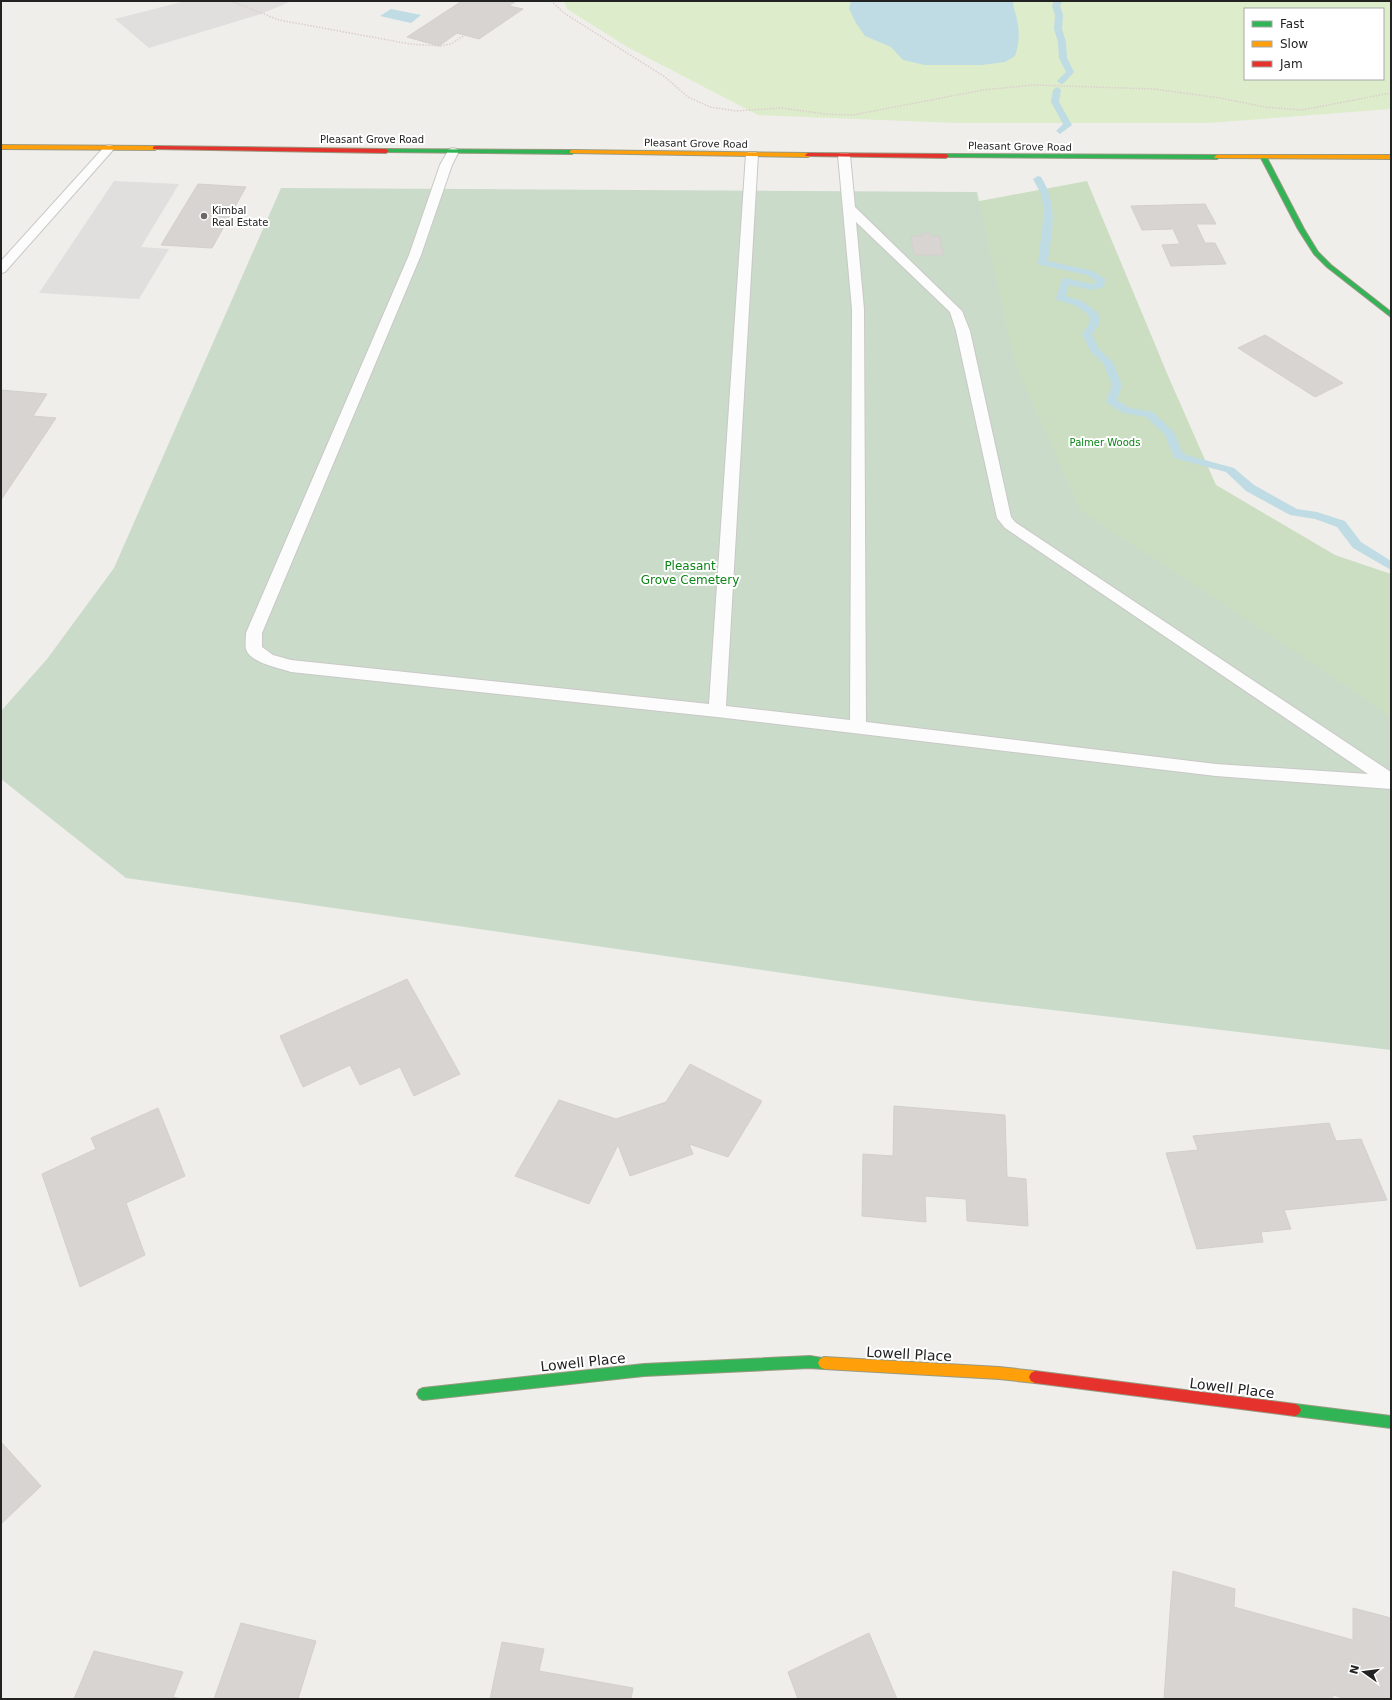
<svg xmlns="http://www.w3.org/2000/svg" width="1392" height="1700" font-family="'DejaVu Sans',sans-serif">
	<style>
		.grass { fill: #ddeccb; fill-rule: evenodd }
		.forest { fill: #cbdec1 }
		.cemetery { fill: #cadbca }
		.parking { fill: #e0dfde }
		.water { fill: #bfdbe3 }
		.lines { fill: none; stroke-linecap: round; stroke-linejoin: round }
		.stream { fill: #bfdbe3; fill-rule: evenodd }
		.building { fill: #d7d4d2; stroke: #d3d0cc }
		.lane-casing { stroke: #c9c8c7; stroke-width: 2 }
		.fast-casing { stroke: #999a82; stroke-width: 2 }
		.slow-casing { stroke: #999a82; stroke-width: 2 }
		.jam-casing { stroke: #999a82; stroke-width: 2 }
		.path { stroke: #dccecd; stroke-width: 1.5; stroke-dasharray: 1.5 1.5; stroke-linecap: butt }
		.lane { fill: #fdfcfc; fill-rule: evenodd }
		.fast { fill: #30b455; fill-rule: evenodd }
		.slow { fill: #ff9f0a; fill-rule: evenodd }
		.jam { fill: #e5322d; fill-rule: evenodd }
		.poi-dot { fill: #6a6968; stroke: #fff; stroke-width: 1.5 }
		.labels { text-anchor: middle; stroke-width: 4; stroke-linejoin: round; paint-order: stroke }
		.far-street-label { font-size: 10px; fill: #222; stroke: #fff }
		.far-poi-label { font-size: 10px; fill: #222; stroke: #fff; text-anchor: start }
		.far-park-label { font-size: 10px; fill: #0c8416; stroke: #fff }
		.park-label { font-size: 12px; fill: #0c8416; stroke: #fff }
		.near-street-label { font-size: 14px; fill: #222; stroke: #fff }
	</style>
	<rect width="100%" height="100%" fill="#f0eeeb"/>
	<path class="grass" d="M564,1H1391V109L1209,123H956L758,115L629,48L567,9ZM1245,9H1383V79H1245Z"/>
	<polygon class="forest" points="1087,181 1169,378 1216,485 1335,555 1391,574 1391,736 1038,500 969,203"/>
	<polygon class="cemetery" points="281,188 977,192 1015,364 1081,511 1286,645 1391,717 1391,1050 976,1001 126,878 1,779 1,711 47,659 114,568"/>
	<g class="parking">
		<polygon points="185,1 292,1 261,14 149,48 115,19"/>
		<polygon points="114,181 179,184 141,247 169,249 139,299 39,293"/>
	</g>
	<g class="water">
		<path d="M851,1H1013C1013,8 1016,13 1017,20C1020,33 1019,44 1015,56L1005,62L981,65H925L903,60L891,47L865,36L856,23L849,9Z"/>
		<polygon points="391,9 421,15 411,23 380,16"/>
	</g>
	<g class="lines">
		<g class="stream">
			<polygon points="1054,1 1062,1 1060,6 1063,15 1062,29 1066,42 1067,58 1074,72 1064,83 1061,84 1057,81 1066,72 1059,58 1058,42 1054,29 1055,15 1052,6"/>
			<polygon points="1057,87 1061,90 1059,102 1072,125 1060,134 1056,131 1063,124 1051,102 1053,90"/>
			<path d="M1038,176L1041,177C1059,205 1052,230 1048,261L1093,271L1105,279L1104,287L1092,290L1069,285L1066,296L1082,301L1098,313L1100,323L1092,334L1099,349L1113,362L1122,385L1117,400L1130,408L1153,412L1174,432L1183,454L1234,468L1254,485L1297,509L1317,512L1345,521L1361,542L1391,561V570L1353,548L1337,527L1315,519L1290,515L1246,491L1226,472L1174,458L1165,435L1146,417L1123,413L1107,403L1106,401L1112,385L1103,363L1091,352L1082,334L1090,323L1088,314L1074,305L1057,300L1056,298L1062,279L1065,278L1092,284L1095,283V280L1087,275L1040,265L1038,263L1044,212L1041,194L1033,179Z"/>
		</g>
	</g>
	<g class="building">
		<polygon points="462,1 516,1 509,6 523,9 479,39 457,33 439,46 407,37"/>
		<polygon points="198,184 246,187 212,248 161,245"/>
		<polygon points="1205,204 1216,224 1196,224 1205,243 1215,243 1226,264 1171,266 1162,245 1180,244 1173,229 1142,230 1131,206"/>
		<polygon points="921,233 930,233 931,236 940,236 943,255 914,255 911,236 922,236"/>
		<polygon points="1265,335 1343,383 1315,397 1238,348"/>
		<polygon points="1,390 47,394 33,416 56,418 1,500"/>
		<polygon points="407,979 460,1074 414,1096 400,1067 360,1085 350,1065 303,1087 280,1036"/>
		<polygon points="690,1064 762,1101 728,1157 689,1144 693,1154 630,1176 618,1145 589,1204 515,1176 559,1100 616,1119 666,1102"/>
		<polygon points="894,1106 1005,1115 1007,1177 1026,1179 1028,1226 967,1221 966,1199 925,1196 926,1222 862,1216 863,1154 893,1156"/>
		<polygon points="158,1108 185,1176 126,1203 145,1255 80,1287 42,1174 96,1149 91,1138"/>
		<polygon points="1329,1123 1336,1141 1361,1139 1387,1200 1284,1210 1291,1229 1261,1232 1263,1242 1197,1249 1166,1153 1198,1150 1193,1136"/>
		<polygon points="1,1442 41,1486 1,1524"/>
		<polygon points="1173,1571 1235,1589 1234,1607 1353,1640 1353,1608 1391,1618 1391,1699 1346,1699 1333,1695 1333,1699 1164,1699"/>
		<polygon points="241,1623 316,1641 298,1699 214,1699"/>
		<polygon points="869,1633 897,1699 798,1699 788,1672"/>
		<polygon points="502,1642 544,1649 539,1671 633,1688 631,1699 490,1699"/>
		<polygon points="94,1651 183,1672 173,1697 181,1699 74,1699"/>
	</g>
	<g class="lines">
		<defs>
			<g id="lane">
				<polygon points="109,145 113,146 115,148 113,150 5,272 1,273 1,261 105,146"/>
				<path d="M453,148L457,149L459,151L452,165L421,255L262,633V647L273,655L291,660L709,704L746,154L748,152H756L758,154L726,706L850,720L852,309L838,155L840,153H848L850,155L855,207L962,311L970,331L1011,517L1015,522L1391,772V789L1216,776L717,717L291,672C279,668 250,663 246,649C245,645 246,638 246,633L409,255L440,165L449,149ZM856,222L950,312L956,331L997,518L1005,528L1368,774L1216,764L866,722L864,309Z"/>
			</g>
			<g id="fast">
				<polygon points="386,149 572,150 575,152 572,154 384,152 383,151"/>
				<polygon points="946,154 1217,155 1220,157 1217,159 944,157 944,155"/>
				<polygon points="1264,156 1267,158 1304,229 1318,252 1331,265 1391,312 1391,317 1327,267 1314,254 1298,229 1261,158"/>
				<polygon points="810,1356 828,1359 830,1363 828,1367 824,1369 810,1368 644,1376 423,1400 419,1398 417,1394 419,1390 423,1388 644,1364"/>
				<polygon points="1295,1404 1391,1416 1391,1428 1295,1416 1291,1414 1289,1410 1291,1406"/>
			</g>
			<g id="slow">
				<polygon points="1,145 155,146 158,148 155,150 1,149"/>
				<polygon points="572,150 808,153 811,155 808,157 570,153 570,151"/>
				<polygon points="1217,155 1391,155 1391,159 1215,158 1214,157"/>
				<polygon points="824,1357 999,1367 1035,1371 1039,1373 1041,1377 1039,1381 1035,1383 999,1379 824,1369 820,1367 818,1363 820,1359"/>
			</g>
			<g id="jam">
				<polygon points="155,146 386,149 389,151 386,153 153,149 153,147"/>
				<polygon points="808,153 946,154 949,156 946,158 806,156 805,155"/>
				<polygon points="1035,1371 1295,1404 1299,1406 1301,1410 1299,1414 1295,1416 1035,1383 1031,1381 1029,1377 1031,1373"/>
			</g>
		</defs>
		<use href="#lane" class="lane-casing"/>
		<use href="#fast" class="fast-casing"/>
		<use href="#slow" class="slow-casing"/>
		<use href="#jam" class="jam-casing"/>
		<g class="path">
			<polyline points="551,1 564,13 665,77 688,97 710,107 736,111 782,108 825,114 853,115 983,90 1033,85 1155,89 1220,98 1265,107 1302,110 1391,93"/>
			<polyline points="233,2 279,20 410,44 440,46 451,44 465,35"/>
		</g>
		<use href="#lane" class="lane"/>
		<use href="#fast" class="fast"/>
		<use href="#slow" class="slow"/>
		<use href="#jam" class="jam"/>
	</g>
	<circle class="poi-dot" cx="204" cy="216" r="4"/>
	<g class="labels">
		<g class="far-street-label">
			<text x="372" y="143">Pleasant Grove Road</text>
			<text transform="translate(696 143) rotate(1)" y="4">Pleasant Grove Road</text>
			<text transform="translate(1020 146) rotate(1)" y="4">Pleasant Grove Road</text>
		</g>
		<g class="far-poi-label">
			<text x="212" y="214">Kimbal<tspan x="212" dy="12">Real Estate</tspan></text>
		</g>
		<g class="far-park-label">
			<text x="1105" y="446">Palmer Woods</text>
		</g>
		<g class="park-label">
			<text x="690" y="570">Pleasant<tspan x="690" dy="14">Grove Cemetery</tspan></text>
		</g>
		<g class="near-street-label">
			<text transform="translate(909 1354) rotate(3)" y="5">Lowell Place</text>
			<text transform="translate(583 1362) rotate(-6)" y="5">Lowell Place</text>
			<text transform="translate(1232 1388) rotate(7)" y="5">Lowell Place</text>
		</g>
	</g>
	<rect width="1392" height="1700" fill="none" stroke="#222222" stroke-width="4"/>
	<rect x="1244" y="8" width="140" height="72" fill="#ffffff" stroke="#a7a7a7"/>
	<rect x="1252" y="21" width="20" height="6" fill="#30b455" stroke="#a7a7a7"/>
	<text x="1280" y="28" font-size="12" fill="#222222">Fast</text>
	<rect x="1252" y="41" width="20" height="6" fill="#ff9f0a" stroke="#a7a7a7"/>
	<text x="1280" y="48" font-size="12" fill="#222222">Slow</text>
	<rect x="1252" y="61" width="20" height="6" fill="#e5322d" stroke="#a7a7a7"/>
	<text x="1280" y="68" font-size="12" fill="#222222">Jam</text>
	<g transform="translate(1364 1672) rotate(284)" stroke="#ffffff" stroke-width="3" paint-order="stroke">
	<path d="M0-3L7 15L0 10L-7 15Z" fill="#222222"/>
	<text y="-6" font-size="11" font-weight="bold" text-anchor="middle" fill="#222222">N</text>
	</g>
</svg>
